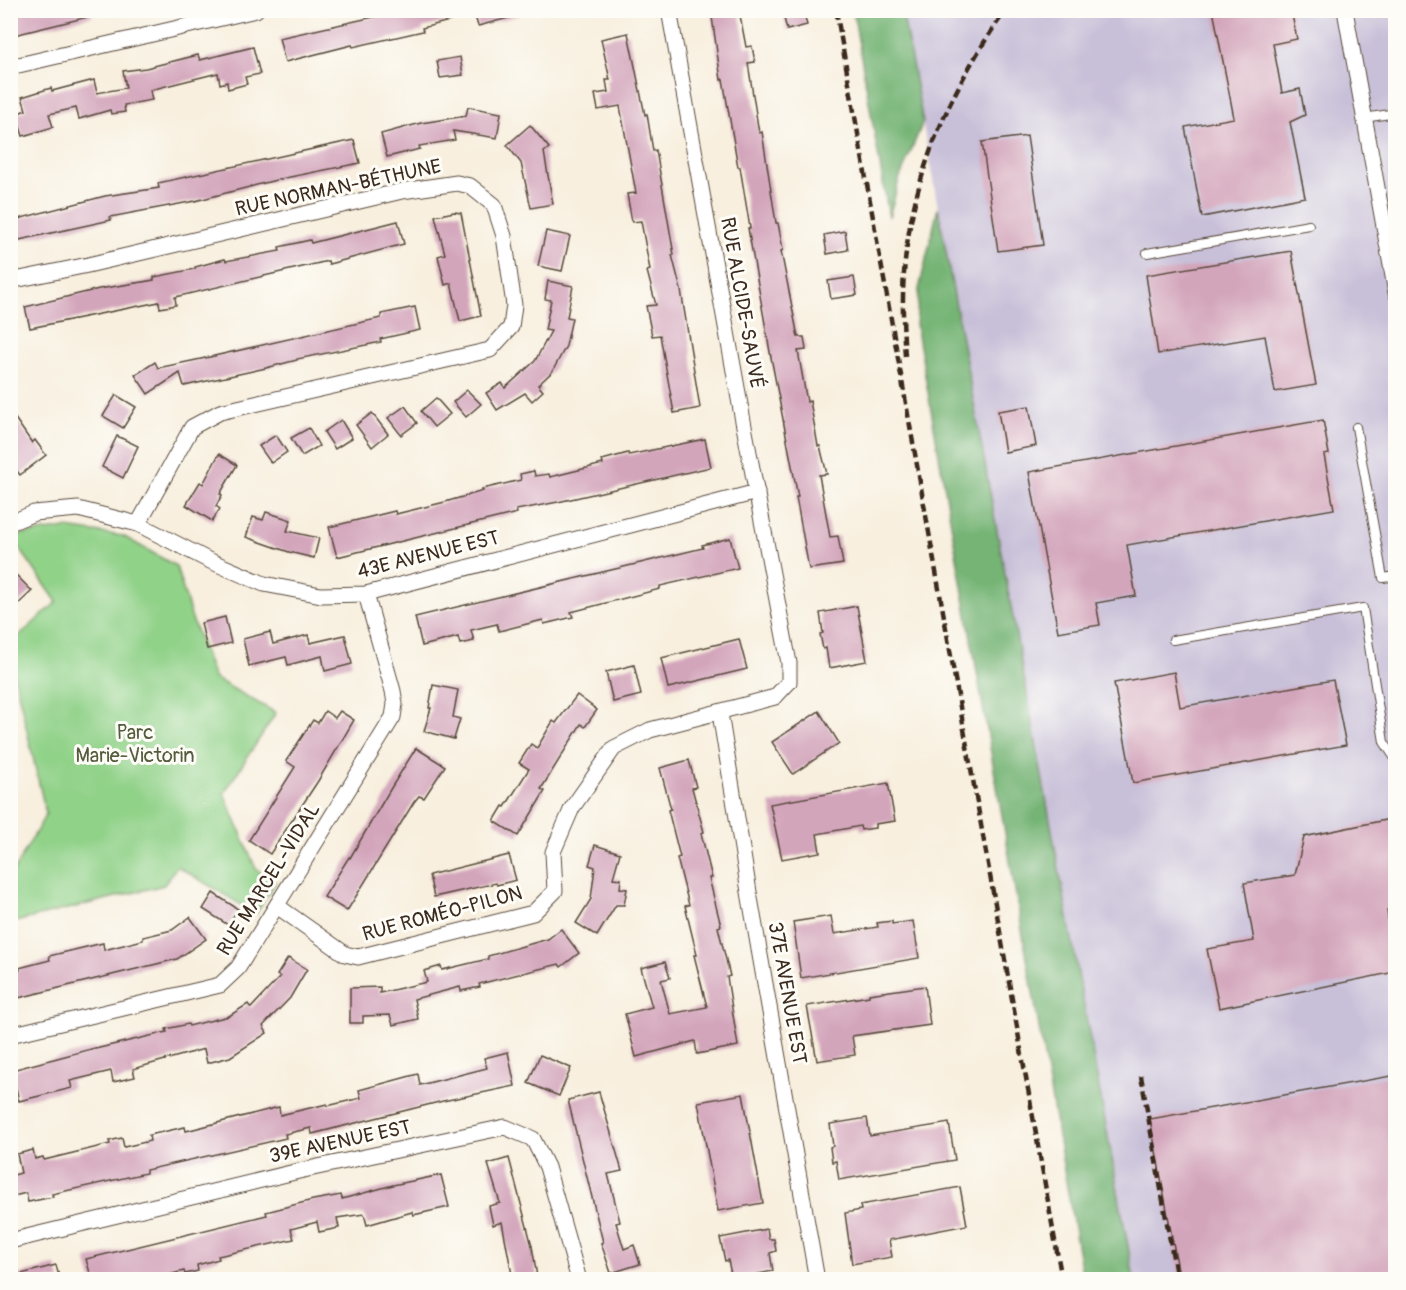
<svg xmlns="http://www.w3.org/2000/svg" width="1406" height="1290" font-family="Pangolin,sans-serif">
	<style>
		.industrial { fill: #c8bfd8 }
		.green { fill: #91d289; stroke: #667e54; stroke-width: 1.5 }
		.forest { fill: #74b475; stroke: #586f4a; stroke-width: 1.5 }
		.building { fill: #d3a5bb }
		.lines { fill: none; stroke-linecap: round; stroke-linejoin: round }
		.lane-casing { stroke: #57483b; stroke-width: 10 }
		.street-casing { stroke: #57483b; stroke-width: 17 }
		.lane { stroke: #fff; stroke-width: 8 }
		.street { stroke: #fff; stroke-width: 15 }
		.rail { stroke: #3b2a1e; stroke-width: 4.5; stroke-dasharray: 9 4.5; stroke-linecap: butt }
		.labels { text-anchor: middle; stroke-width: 6; stroke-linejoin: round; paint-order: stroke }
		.street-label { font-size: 20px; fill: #3b2a1e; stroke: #fdfcf7 }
		.park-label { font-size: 20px; fill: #555c3e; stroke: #fdfcf7 }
	</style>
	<rect width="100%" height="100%" fill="#fdfcf7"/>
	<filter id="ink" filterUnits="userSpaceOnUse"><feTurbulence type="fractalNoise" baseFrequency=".0167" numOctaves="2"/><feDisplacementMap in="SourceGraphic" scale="12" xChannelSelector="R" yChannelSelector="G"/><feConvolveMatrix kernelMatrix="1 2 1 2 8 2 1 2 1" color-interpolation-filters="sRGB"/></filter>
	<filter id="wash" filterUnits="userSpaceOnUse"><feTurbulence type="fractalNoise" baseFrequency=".008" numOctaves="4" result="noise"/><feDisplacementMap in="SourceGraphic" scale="24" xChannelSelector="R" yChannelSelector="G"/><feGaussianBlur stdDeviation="1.35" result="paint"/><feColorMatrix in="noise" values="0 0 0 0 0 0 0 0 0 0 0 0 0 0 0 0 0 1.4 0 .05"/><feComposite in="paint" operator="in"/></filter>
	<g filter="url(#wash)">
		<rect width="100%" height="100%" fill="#f8efde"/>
		<polygon class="industrial" points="902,11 1395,11 1395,1279 1134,1279"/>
		<polygon class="green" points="66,528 123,536 176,566 192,619 214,678 276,713 224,793 256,869 275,882 256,914 177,866 164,885 11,923 11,876 46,814 11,661 11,643 57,602 11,536"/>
		<g class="forest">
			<polygon points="853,11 902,11 923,122 899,180 889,217"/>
			<polygon points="938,208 1134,1279 1083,1279 916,324 919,289"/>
		</g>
		<g id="blocks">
			<g class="building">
				<polygon points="21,10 91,10 92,16 10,36 10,13"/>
				<polygon points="405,10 472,10 473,15 422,28 423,31 353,47 352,45 285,62 279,38"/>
				<polygon points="473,10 519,10 520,15 478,26"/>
				<polygon points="711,10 739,10 746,47 752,46 755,62 748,63 759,133 762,132 776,223 778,223 783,250 781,251 798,337 804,337 806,350 798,351 807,402 810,401 818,446 820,446 827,474 819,475 830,537 838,536 843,564 809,569 796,497 798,497 770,352 748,228 750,228 740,167 738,167 723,79 721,80"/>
				<polygon points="782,10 803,10 807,25 787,30"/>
				<polygon points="1213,10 1291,10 1297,39 1273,44 1282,93 1300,89 1305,115 1290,122 1305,197 1202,217 1185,127 1234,118"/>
				<polygon points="628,33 645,115 647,114 653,151 656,150 674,255 672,255 681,290 700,408 674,413 660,335 652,336 646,306 656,305 647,271 650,270 641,221 632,222 627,194 636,193 620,106 598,110 595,94 608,92 606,80 610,80 601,39"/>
				<polygon points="253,47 260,74 245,77 247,84 228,89 227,82 220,84 218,73 150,90 152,100 124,105 125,112 111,114 110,110 79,119 76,108 49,114 53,127 23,136 16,114 26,110 22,97 51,88 52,91 94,80 97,93 126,88 123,71 146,68 198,55 200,60"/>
				<polygon points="460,57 463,75 440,78 437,61"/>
				<polygon points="468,107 501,113 497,138 453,131 455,140 419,146 420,149 387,157 381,134 421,123 466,116"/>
				<polygon points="530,125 549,148 544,152 553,204 531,208 521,163 507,145"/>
				<polygon points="1027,136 1043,245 998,251 982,142"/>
				<polygon points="354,140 360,163 280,179 195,201 110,217 111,220 10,242 10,221 105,196 159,188 158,183"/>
				<polygon points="454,212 461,213 481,316 460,321 451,283 445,285 438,256 445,254 435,216"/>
				<polygon points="398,221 404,244 329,264 328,261 175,297 176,305 160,308 159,302 30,328 25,307 99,289 154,280 154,277 195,269 195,267 225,259 226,261 280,251 279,247 310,240 311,243"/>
				<polygon points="546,231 570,236 562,271 538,266"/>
				<polygon points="845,231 848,250 827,254 824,235"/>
				<polygon points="1291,251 1316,385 1275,392 1265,336 1158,354 1146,275"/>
				<polygon points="854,277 857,295 831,299 828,281"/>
				<polygon points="548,281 573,286 567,317 572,318 566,346 552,372 538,385 543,391 532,401 525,393 497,410 486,393 502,383 505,388 535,361 551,331 545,330 551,300 545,299"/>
				<polygon points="415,307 420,330 380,339 381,342 297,359 297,360 266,368 184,386 180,373 148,394 135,375 155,362 158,368 201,359 381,318 381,314"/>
				<polygon points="467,390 481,404 466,417 453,402"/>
				<polygon points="116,395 136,407 123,428 103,416"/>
				<polygon points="436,398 450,414 434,427 421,411"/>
				<polygon points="405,406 417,423 401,435 388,418"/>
				<polygon points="1029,406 1036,446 1005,452 998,411"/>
				<polygon points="10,411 32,443 35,440 46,455 20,475 10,462"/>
				<polygon points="372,413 388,434 372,447 356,425"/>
				<polygon points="341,420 352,438 335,449 324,432"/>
				<polygon points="1323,420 1329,454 1324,455 1334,509 1127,545 1136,596 1096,603 1100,625 1058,632 1029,472"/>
				<polygon points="309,428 319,446 302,456 291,438"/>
				<polygon points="276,435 287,452 271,463 259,446"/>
				<polygon points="117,436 138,446 123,478 102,467"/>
				<polygon points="705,439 711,467 558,502 516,510 517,513 337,557 329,527 395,511 396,514 445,502 483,491 482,489 521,480 520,474 534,471 535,476 549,474 550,477 603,464 602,460 628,453 629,455"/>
				<polygon points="219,454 237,465 220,494 222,495 216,506 220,509 212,521 186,505 200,482 203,484"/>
				<polygon points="266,512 291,520 287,531 319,538 314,558 289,552 246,537 253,517 263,520"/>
				<polygon points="730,538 738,568 660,586 660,589 571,612 573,617 544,624 543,620 499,631 497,624 471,630 474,641 460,644 458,637 422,646 415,617 703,548 702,545"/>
				<polygon points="10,569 32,591 10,612"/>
				<polygon points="857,606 867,661 829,668 826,648 823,649 820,634 823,633 820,613"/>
				<polygon points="225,617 231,643 207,649 201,623"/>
				<polygon points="270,632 273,644 308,635 310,643 345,635 352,664 325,671 322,656 288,665 286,657 249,666 243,639"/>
				<polygon points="739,639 747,669 668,688 661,658"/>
				<polygon points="634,665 641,695 613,702 606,672"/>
				<polygon points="1174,672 1180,707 1333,680 1346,745 1133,783 1114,683"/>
				<polygon points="433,685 458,690 453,717 460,719 454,739 424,731 431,708 429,708"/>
				<polygon points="577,695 597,710 585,727 581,724 541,789 545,791 518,836 494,821 503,806 505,807 529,769 519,763 531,744 537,748 553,721 556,723"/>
				<polygon points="325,711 335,718 340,711 354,720 318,781 270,854 249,840 295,767 286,761 313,720 318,723"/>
				<polygon points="819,711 839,743 793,774 772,742"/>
				<polygon points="416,748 445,766 424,798 419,796 414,802 347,911 324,897 349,857 350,858 391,788"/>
				<polygon points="689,760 696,787 692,788 704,832 701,833 712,878 709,878 721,926 718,927 730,976 727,977 738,1046 697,1054 695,1041 636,1057 625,1014 652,1007 641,968 665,962 670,978 661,980 670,1014 707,1007 694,955 697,955 685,906 689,905 677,858 680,857 668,810 671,809 660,768"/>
				<polygon points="888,783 895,821 875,824 875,828 861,830 860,826 817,834 820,852 782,859 770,804"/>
				<polygon points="1395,818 1395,909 1387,910 1395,972 1219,1008 1207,949 1254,941 1244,883 1295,875 1304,837"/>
				<polygon points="595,845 620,853 613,878 621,879 620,888 627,889 624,905 616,905 597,936 576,923 591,899 595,867 589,865"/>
				<polygon points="509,855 516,880 497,885 496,883 434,897 429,875"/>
				<polygon points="213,893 238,909 228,925 203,909"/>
				<polygon points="831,916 834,934 878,927 877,923 892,921 892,924 913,921 919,958 801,978 793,922"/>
				<polygon points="190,917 206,939 177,959 10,1000 10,973 20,970 19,968 50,960 49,956 103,943 104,950 143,940 143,937 172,930"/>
				<polygon points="561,929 579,953 561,967 559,964 479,984 480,987 461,991 460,987 414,999 418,1019 393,1025 390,1015 363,1016 363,1023 350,1023 350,988 380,987 380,993 427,982 424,971 441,966 442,970 488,959 488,956 548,939"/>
				<polygon points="288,958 307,969 290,998 263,1026 267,1033 230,1057 207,1063 204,1049 133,1069 135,1077 113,1082 111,1071 70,1081 72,1088 19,1101 12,1070 95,1048 95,1049 167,1032 166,1029 188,1024 189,1026 229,1016 248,1004 251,1008 280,977 277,975"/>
				<polygon points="925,986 930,1025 852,1036 855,1055 817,1061 807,1006 869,996 869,994"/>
				<polygon points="508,1052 515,1086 443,1101 312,1134 311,1128 285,1134 286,1138 146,1170 146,1173 52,1194 53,1197 28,1202 26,1193 10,1197 10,1176 21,1173 17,1154 33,1150 35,1159 43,1157 44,1160 110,1144 109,1141 122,1138 124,1147 150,1141 149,1135 185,1127 186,1131 279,1107 280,1115 327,1104 327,1106 361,1098 359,1090 418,1074 420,1085 487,1068 484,1058"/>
				<polygon points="540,1055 571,1068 559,1096 528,1083"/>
				<polygon points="1391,1076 1395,1101 1395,1280 1180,1280 1150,1119"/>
				<polygon points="599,1092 622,1171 608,1174 620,1222 616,1223 624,1249 634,1245 640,1264 611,1273 601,1243 603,1242 568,1100"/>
				<polygon points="743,1094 763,1203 718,1211 698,1102"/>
				<polygon points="867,1118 870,1136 949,1123 955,1160 839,1180 836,1161 832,1162 830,1147 833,1146 830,1124"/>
				<polygon points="509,1158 532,1246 537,1277 523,1280 513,1280 502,1222 493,1225 489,1206 500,1203 488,1164"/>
				<polygon points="441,1175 449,1207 413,1215 412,1212 367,1225 364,1214 337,1218 339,1228 319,1232 317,1222 291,1229 294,1239 218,1256 219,1259 197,1265 198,1271 185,1274 184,1271 149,1280 92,1280 86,1259 267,1215 266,1212 313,1200 341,1195 342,1199 393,1185"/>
				<polygon points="960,1187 967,1225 889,1240 892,1257 852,1264 845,1213 861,1210 860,1205"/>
				<polygon points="767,1229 769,1239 774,1239 776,1251 770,1253 773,1271 732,1279 728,1260 725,1261 720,1238"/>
				<polygon points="56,1265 60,1280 18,1280 17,1275"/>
			</g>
		</g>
	</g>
	<g filter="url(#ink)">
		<use href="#blocks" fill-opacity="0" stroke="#57483b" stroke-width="1.5"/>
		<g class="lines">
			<defs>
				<g id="lane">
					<polyline points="1394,10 1396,19"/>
					<polyline points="1364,118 1396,113"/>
					<polyline points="1147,253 1309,225"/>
					<polyline points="1356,427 1383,578 1396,576"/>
					<polyline points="1173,640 1363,608 1384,742 1396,760"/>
				</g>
				<g id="street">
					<polyline points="1345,10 1396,293"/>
					<polyline points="10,67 256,10"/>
					<polyline points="10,281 88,265 402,191 457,183 470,186 494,205 504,236 514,305 511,327 490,350 220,412 192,427 138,524"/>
					<polyline points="10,523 34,513 78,509 138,524 208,560 264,584 321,595 366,594 757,492"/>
					<polyline points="720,713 750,898 817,1280"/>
					<polyline points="277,906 345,954 358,957 533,913 555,891 553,852 572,808 614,748 650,730 775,697 789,682 789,663 743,421 669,10"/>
					<polyline points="10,1035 220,985 238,968 393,717 395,704 393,691 366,594"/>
					<polyline points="10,1241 299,1171 505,1127 533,1139 547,1167 579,1280"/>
				</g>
			</defs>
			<use href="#lane" class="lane-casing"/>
			<use href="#street" class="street-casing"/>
			<use href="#lane" class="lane"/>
			<use href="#street" class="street"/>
			<g class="rail">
				<polyline points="836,10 1062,1280"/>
				<path d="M905,356C903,329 902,301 904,273C911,177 950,88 1006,10"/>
				<polyline points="1141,1076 1177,1280"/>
			</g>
		</g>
	</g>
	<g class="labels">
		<g class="street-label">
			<text transform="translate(338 187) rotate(-12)" y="7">RUE NORMAN-BÉTHUNE</text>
			<text transform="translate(743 303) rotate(80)" y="7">RUE ALCIDE-SAUVÉ</text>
			<text transform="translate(428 554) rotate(-14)" y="7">43E AVENUE EST</text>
			<text transform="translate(268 879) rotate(-58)" y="7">RUE MARCEL-VIDAL</text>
			<text transform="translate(442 913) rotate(-15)" y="7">RUE ROMÉO-PILON</text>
			<text transform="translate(788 993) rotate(80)" y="7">37E AVENUE EST</text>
			<text transform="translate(340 1141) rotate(-12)" y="7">39E AVENUE EST</text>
		</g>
		<g class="park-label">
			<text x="135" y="739">Parc<tspan x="135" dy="23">Marie-Victorin</tspan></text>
		</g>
	</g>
	<rect width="1406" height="1290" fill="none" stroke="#fdfcf7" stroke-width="36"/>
</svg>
